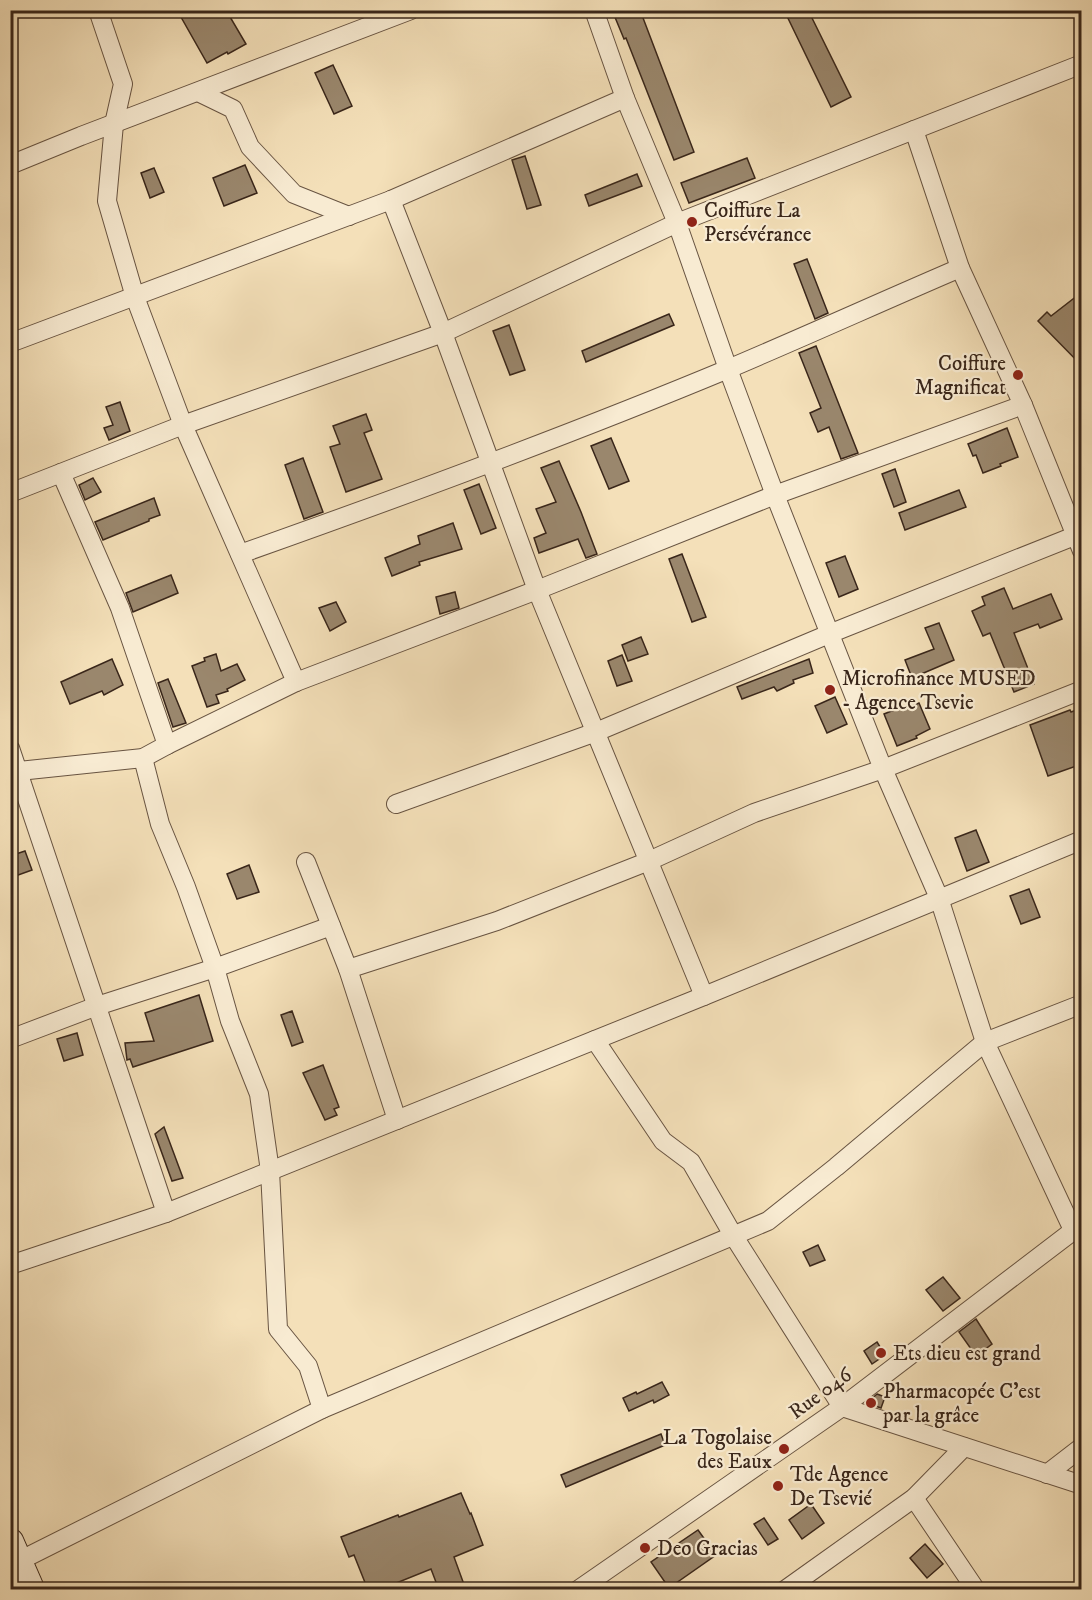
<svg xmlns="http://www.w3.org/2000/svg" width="1092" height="1600" font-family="'IM FELL DW Pica',serif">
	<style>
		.building { fill: #9a876d; stroke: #39261a; stroke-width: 1.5 }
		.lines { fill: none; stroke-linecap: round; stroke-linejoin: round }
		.street-casing { stroke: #685442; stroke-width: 20 }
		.secondary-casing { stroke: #39261a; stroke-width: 29 }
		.street { stroke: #f8ebd2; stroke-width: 18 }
		.secondary { stroke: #f8ebd2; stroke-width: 27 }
		.poi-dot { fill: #8f2418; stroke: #f8ebd2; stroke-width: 2 }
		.labels { text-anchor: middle; stroke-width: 4.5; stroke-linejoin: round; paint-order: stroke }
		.poi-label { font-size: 21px; fill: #39261a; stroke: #f8ebd2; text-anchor: start }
		.street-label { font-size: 21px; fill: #39261a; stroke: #f8ebd2 }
	</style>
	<rect width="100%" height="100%" fill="#f4e0b9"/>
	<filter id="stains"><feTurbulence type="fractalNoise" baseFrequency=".00333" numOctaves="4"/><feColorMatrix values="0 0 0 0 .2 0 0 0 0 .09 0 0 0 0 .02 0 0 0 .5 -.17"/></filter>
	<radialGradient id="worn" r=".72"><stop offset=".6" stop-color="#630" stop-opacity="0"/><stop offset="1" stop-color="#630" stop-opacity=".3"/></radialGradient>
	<g class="building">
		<polygon points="177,10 226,10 246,44 228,54 227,52 207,63"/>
		<polygon points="612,10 640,10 694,152 674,160 626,38 624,39"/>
		<polygon points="784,10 808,10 851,97 831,107"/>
		<polygon points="333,65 352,106 334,114 315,73"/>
		<polygon points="525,156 541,205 527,209 512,160"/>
		<polygon points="747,158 755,178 689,203 681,183"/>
		<polygon points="245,165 257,193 224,206 213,178"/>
		<polygon points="154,168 164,192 150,198 141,173"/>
		<polygon points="637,174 642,186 589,206 585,195"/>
		<polygon points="807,259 828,313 815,319 794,264"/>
		<polygon points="1082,292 1082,366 1038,321 1047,312 1051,316"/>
		<polygon points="669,314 674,325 586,362 582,351"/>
		<polygon points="509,325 525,370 510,375 493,331"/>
		<polygon points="816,346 858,453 841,459 829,427 818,432 810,413 821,408 799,353"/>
		<polygon points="120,402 130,431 109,440 104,428 113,425 106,407"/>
		<polygon points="366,414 372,430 364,433 382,479 346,492 330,447 340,444 333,426"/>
		<polygon points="1007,428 1018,457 1000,464 1001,466 983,473 976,455 973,456 968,444"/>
		<polygon points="611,438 629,481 609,489 591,446"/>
		<polygon points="303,458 323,512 304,519 285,465"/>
		<polygon points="559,461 581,512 597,554 586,558 578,539 539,553 534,538 546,533 536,509 556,502 541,468"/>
		<polygon points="895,469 906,502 894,507 882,474"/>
		<polygon points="93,478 101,492 85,500 79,485"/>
		<polygon points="479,484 496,528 481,534 464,490"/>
		<polygon points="959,490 966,507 905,530 899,513"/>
		<polygon points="154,498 160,515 149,519 149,521 103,540 95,522"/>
		<polygon points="453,523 462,549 419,562 420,565 392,576 385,558 420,544 418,536"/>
		<polygon points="682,554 706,617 692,622 669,559"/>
		<polygon points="845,556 858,589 839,597 826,563"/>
		<polygon points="171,575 178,593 133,612 126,593"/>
		<polygon points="1004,588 1013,609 1051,594 1062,619 1040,628 1038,624 1014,633 1034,684 1014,692 990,633 983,636 972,611 985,605 982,597"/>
		<polygon points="455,592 459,608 440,614 436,597"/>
		<polygon points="336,602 346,622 330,631 319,608"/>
		<polygon points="939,623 954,660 912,678 905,660 934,649 925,628"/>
		<polygon points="641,637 648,654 628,661 622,645"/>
		<polygon points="216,654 221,671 237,664 245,680 227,689 228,691 216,695 219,703 207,707 192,666 205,661 204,658"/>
		<polygon points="622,655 632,681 617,686 608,661"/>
		<polygon points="112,659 123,685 104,695 102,691 70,704 61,682"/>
		<polygon points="809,659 813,673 793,680 794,683 777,691 774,687 742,699 737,687"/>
		<polygon points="168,679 186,723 173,727 158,683"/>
		<polygon points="835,697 847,724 827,733 815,706"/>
		<polygon points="919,703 930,729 916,736 917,738 897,746 884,714 904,706 905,709"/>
		<polygon points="1082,708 1082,764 1048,776 1030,725 1070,710 1071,712"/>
		<polygon points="976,830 989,862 967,871 955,838"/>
		<polygon points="25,851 32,870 10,878 10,856"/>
		<polygon points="249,865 259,892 237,899 227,874"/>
		<polygon points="1029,889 1040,917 1021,924 1010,896"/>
		<polygon points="199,995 213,1041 133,1067 130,1059 127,1060 125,1043 154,1041 145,1013"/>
		<polygon points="292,1011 303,1042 292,1046 281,1015"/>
		<polygon points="77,1033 83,1055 64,1061 57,1039"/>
		<polygon points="323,1065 339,1107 334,1109 337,1115 325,1120 303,1073"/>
		<polygon points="164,1127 183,1178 172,1181 155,1134"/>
		<polygon points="818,1245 825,1260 810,1266 803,1252"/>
		<polygon points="943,1277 960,1298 943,1311 926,1290"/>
		<polygon points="976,1319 992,1344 976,1356 959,1332"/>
		<polygon points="877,1342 885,1355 872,1364 864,1351"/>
		<polygon points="662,1382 669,1395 654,1403 653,1400 629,1411 623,1398 636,1392 637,1394"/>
		<polygon points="877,1394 885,1397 881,1408 867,1403"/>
		<polygon points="661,1434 665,1445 566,1487 561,1475"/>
		<polygon points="461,1493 470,1514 471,1513 483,1545 454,1557 466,1590 439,1590 431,1569 379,1590 368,1590 354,1555 349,1557 341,1537 398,1515 399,1517"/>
		<polygon points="811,1504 824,1523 802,1539 789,1520"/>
		<polygon points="764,1518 778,1539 768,1545 754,1524"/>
		<polygon points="698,1530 716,1555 669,1588 651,1562"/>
		<polygon points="925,1544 943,1564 927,1578 910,1558"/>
	</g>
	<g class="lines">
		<defs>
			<g id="street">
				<polyline points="98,10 123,84 114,124 107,201 135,297 183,425 296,682"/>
				<polyline points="594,10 625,98 677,223 728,369 775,495 883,769 939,898 985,1042 1073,1230"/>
				<polyline points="198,92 233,109 250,147 294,194 349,216"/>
				<polyline points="914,130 960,268 1023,405 1082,551"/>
				<polyline points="10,165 81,136 411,10"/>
				<polyline points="391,200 443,333 537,590 704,996"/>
				<polyline points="10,343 391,200 625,98"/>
				<polyline points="61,473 120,608 167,745"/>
				<polyline points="10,493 183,425 443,333 677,223 1082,64"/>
				<path d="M240,554C404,496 567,436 728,369C806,336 883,301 960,268"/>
				<polyline points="10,748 166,1213 704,996 1082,840"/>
				<polyline points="143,758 160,824 186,887 215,968 230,1021 259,1094 270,1171 278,1329 308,1366 322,1409"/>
				<polyline points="10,774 19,771 143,758 167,745 296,682 537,590 775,495 1023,405"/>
				<polyline points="396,804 596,732 829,634 1082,533"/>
				<polyline points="306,862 348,969 397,1120"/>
				<polyline points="348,969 497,921 649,861 754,813 883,769 1082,690"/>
				<polyline points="10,1039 97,1006 215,968 331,926"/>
				<polyline points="595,1040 663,1141 691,1162 733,1235 842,1407 1082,1485"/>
				<polyline points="10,1265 166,1213"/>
				<polyline points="1047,1474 1082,1447"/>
				<polyline points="914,1498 976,1590"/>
				<polyline points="19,1561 322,1409 768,1221 836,1167 985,1042 1082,1004"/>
				<polyline points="578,1590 842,1407 1082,1224"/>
				<polyline points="785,1590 914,1498 964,1447"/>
			</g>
			<polyline id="secondary" points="10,1542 31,1590"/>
		</defs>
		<use href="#street" class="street-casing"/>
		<use href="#secondary" class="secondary-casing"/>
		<use href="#street" class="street"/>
		<use href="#secondary" class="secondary"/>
	</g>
	<g class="poi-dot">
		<circle cx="692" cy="222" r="6"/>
		<circle cx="1018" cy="375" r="6"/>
		<circle cx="830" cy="690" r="6"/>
		<circle cx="881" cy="1353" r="6"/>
		<circle cx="871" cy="1403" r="6"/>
		<circle cx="784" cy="1449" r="6"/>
		<circle cx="778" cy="1486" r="6"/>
		<circle cx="645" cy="1548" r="6"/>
	</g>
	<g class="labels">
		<g class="poi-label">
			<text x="704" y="217">Coiffure La<tspan x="704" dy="24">Persévérance</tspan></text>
			<text x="1006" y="370" text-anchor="end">Coiffure<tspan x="1006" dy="24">Magnificat</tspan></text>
			<text x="842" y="685">Microfinance MUSED<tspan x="842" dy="24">- Agence Tsevie</tspan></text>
			<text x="893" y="1360">Ets dieu est grand</text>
			<text x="883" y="1398">Pharmacopée C'est<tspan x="883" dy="24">par la grâce</tspan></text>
			<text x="772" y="1444" text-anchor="end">La Togolaise<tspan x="772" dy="24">des Eaux</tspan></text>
			<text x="790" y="1481">Tde Agence<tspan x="790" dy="24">De Tsevié</tspan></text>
			<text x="657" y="1555">Deo Gracias</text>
		</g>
		<g class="street-label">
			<text transform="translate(820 1393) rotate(-36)" y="7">Rue 046</text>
		</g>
	</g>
	<rect width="1092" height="1600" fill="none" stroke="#f4e0b9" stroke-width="36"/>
	<rect x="12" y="12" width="1068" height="1576" fill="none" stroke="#39261a" stroke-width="3"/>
	<rect x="18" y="18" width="1056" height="1564" fill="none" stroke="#39261a" stroke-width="1.5"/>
	<rect width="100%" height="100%" filter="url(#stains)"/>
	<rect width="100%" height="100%" fill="url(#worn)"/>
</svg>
